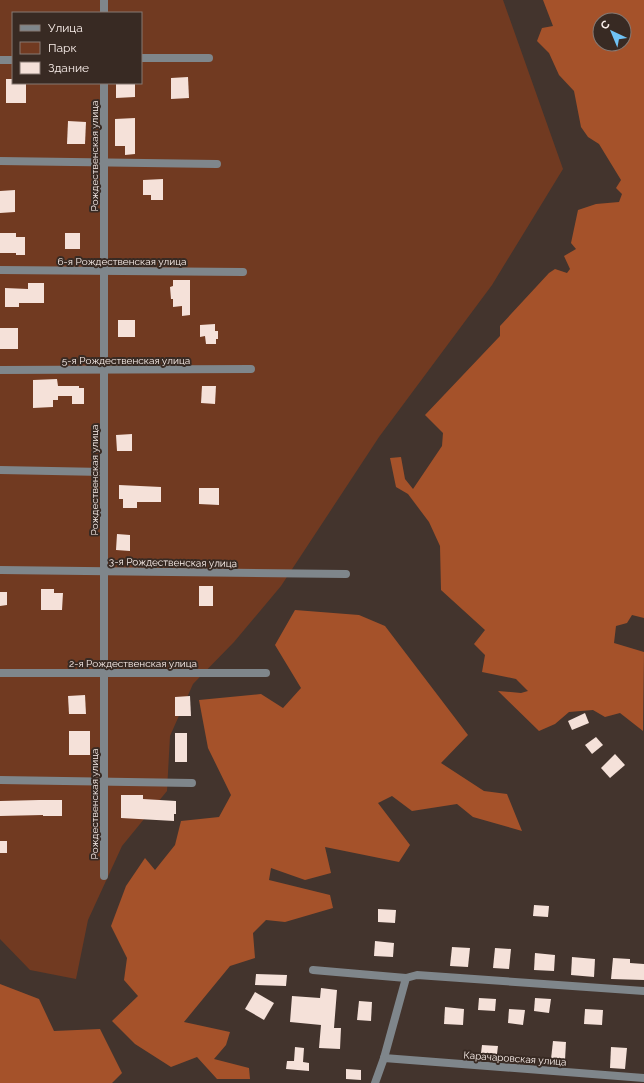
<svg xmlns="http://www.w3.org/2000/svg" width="644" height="1083" font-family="Raleway,sans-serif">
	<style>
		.green { fill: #713a21; fill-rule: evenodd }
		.forest { fill: #a5522a; fill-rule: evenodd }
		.building { fill: #f5e1d9 }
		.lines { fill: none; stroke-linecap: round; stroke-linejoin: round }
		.street { stroke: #7f868b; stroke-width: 8 }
		.labels { text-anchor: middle; stroke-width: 4; stroke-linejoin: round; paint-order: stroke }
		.street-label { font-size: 10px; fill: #faefeb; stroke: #382a23 }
	</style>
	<rect width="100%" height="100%" fill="#43342d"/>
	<path class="green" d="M0,0H503L563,169L492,285L379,437L281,586L234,642L193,684L170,736L167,791L122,846L88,920L76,979L30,970L0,939ZM13,13H141V83H13Z"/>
	<g class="forest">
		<path d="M543,0H644V618L632,615L627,623L616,626L614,643L644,652L643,731L620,713L605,717L593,710L569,712L555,724L539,731L498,691L521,693L528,691L516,679L482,672L485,655L474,644L485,630L441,590L440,546L429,522L408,494L396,487L390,458L401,457L405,479L413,489L442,446L443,433L425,415L500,336V326L549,273L555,269L567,273L570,269L564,256L576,249L571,243L578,210L596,204L619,202L622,194L616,188L621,180L599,144L588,137L581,127L574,91L559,75L549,53L537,41L542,28L553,26ZM600,20H624V44H600Z"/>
		<polygon points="295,610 359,615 385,626 468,735 441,763 484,791 507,794 522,831 473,817 457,804 412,811 392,796 378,803 410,845 399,862 325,847 331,873 305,880 271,868 269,880 330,895 333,908 285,922 266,920 253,933 255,958 230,966 184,1022 230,1032 226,1045 214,1059 249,1068 250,1079 217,1079 197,1057 171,1067 135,1044 112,1021 138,996 124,980 127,958 111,926 126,886 145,858 155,870 175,845 181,821 219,817 231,795 208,748 199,700 261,694 283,708 301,688 275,645"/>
		<polygon points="0,984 39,999 54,1031 100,1029 122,1073 112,1083 0,1083"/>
	</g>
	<g class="building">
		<polygon points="188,77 189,98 171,99 171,78"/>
		<polygon points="6,79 13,79 13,83 26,83 26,103 6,103"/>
		<polygon points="116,83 135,83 135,97 116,98"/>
		<polygon points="135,118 135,154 125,155 125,146 115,146 115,119"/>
		<polygon points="68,121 86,122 85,144 67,144"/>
		<polygon points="163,179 163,200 151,200 151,195 143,195 143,180"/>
		<polygon points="15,190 15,212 0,213 0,191"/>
		<polygon points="0,233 16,233 16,237 25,237 25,255 16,255 16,253 0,253"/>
		<rect x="65" y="233" width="15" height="16"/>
		<polygon points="173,280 190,280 190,315 182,316 182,306 173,307 173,299 171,299 170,287 173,286"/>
		<polygon points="28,283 44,283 44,303 19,303 19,307 5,307 5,288 28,289"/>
		<rect x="118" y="320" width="17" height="17"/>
		<polygon points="215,324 215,331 218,331 218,339 216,339 216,344 206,344 205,336 200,337 200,325"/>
		<rect x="0" y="328" width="18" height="21"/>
		<polygon points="57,379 58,386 79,386 79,388 84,388 84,404 72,404 72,396 58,396 58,400 53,400 53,407 33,408 33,380"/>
		<polygon points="202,386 216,386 215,404 201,403"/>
		<polygon points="132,434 132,451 117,451 116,435"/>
		<polygon points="119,485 161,487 161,502 137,502 137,508 123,508 123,499 119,499"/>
		<polygon points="199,488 219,488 219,505 199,504"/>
		<polygon points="117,534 130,535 130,551 116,550"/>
		<rect x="199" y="586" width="14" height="20"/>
		<polygon points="41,589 54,589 54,593 63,593 62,610 41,610"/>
		<polygon points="0,592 7,592 7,605 0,606"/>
		<polygon points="85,695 86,714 69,714 68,696"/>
		<polygon points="190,696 191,716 175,716 175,697"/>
		<polygon points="585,713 589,723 572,730 568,721"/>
		<rect x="69" y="731" width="21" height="24"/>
		<rect x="175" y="733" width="12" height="29"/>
		<polygon points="596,737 603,745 592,754 585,745"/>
		<polygon points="615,754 625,765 610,778 601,768"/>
		<polygon points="121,795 143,795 143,799 176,801 176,814 174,814 174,821 121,818"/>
		<polygon points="39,800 62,800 62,816 43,816 43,815 0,816 0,801"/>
		<rect x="0" y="841" width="7" height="12"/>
		<polygon points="534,905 549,906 548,917 533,916"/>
		<polygon points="378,909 396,910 395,923 378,922"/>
		<polygon points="375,941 394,943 393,957 374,956"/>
		<polygon points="452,947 470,948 468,967 450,966"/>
		<polygon points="495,948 511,949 509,969 493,968"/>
		<polygon points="535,953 555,955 554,971 534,970"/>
		<polygon points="572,957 595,959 594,977 571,975"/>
		<polygon points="613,958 630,959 630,963 644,964 644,980 611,979"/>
		<polygon points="256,974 287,975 286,986 255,985"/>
		<polygon points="321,988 337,990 334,1028 341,1028 340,1049 319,1048 321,1025 290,1022 292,996 320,998"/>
		<polygon points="255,992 274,1003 264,1020 245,1009"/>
		<polygon points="479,998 496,999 495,1011 478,1010"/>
		<polygon points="535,998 551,999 549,1013 534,1011"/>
		<polygon points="359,1001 372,1002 371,1021 357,1020"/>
		<polygon points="445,1007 464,1009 463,1025 444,1024"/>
		<polygon points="509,1009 525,1010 523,1025 508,1023"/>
		<polygon points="585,1009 603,1010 602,1025 584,1024"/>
		<polygon points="553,1041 566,1042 565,1060 551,1059"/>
		<polygon points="482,1045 498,1046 497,1054 481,1053"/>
		<polygon points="295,1047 304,1048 303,1062 309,1063 309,1071 286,1069 287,1061 294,1061"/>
		<polygon points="611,1047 627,1048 625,1069 610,1068"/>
		<polygon points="346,1069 361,1070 361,1080 346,1079"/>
	</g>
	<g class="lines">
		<g class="street">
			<polyline points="104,0 104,13"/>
			<polyline points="141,58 209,58"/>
			<polyline points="0,60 13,60"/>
			<polyline points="0,161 217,164"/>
			<polyline points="0,270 243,272"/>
			<polyline points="0,370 251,369"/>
			<polyline points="0,470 104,472"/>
			<polyline points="0,570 346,574"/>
			<polyline points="0,673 266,673"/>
			<polyline points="0,780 192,783"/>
			<polyline points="104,876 104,83"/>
			<polyline points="313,970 406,978 417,975 644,991"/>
			<polyline points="384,1058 644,1078"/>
			<polyline points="375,1083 384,1058 406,978"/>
		</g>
	</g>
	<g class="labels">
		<g class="street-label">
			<text transform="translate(94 156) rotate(-90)" y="4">Рождественская улица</text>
			<text x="122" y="265">6-я Рождественская улица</text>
			<text x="126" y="364">5-я Рождественская улица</text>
			<text transform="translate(94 480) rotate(-90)" y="4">Рождественская улица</text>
			<text transform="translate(173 562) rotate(1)" y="4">3-я Рождественская улица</text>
			<text x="133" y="667">2-я Рождественская улица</text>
			<text transform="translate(94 804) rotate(-90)" y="4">Рождественская улица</text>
			<text transform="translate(515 1058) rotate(4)" y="4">Карачаровская улица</text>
		</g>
	</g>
	<rect x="12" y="12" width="130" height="72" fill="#382a23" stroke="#867973"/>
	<rect x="20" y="25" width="20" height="6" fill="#7f868b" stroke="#867973"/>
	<text x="48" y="32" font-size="12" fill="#faefeb">Улица</text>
	<rect x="20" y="42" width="20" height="12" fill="#713a21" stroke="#867973"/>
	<text x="48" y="52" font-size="12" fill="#faefeb">Парк</text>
	<rect x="20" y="62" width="20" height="12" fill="#f5e1d9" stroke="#867973"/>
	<text x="48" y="72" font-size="12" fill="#faefeb">Здание</text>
	<g transform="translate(612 32) rotate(316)"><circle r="19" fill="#382a23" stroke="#867973"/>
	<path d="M0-3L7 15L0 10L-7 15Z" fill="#70c2f4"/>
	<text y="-6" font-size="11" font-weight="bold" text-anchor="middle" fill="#faefeb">С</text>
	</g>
</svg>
